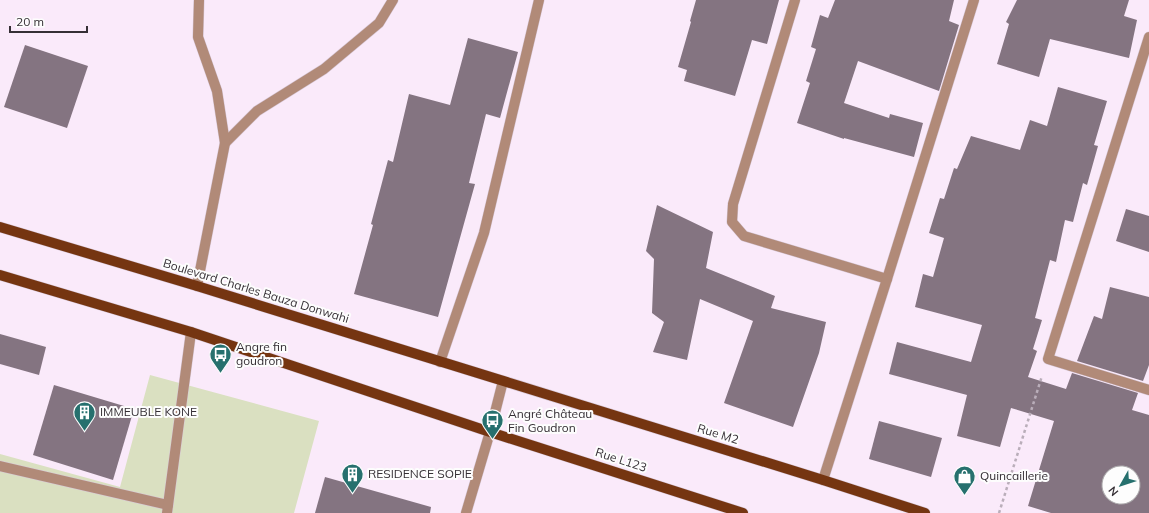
<svg xmlns="http://www.w3.org/2000/svg" width="1149" height="513" font-family="Mulish,sans-serif">
	<style>
		.green { fill: #dae0c1 }
		.building { fill: #847481; fill-rule: evenodd }
		.lines { fill: none; stroke-linecap: round; stroke-linejoin: round }
		.minor-casing { stroke: #d7c8d7; stroke-width: 11 }
		.major-casing { stroke: #d7c8d7; stroke-width: 11 }
		.path { stroke: #baaeba; stroke-width: 2.5; stroke-dasharray: 3 3; stroke-linecap: butt }
		.minor { stroke: #b18a78; stroke-width: 10 }
		.major { stroke: #753511; stroke-width: 10 }
		.labels { text-anchor: middle; stroke-width: 4; stroke-linejoin: round; paint-order: stroke }
		.street-label { font-size: 12px; fill: #352f35; stroke: #fdfdfd }
		.poi-label { font-size: 12px; fill: #352f35; stroke: #fdfdfd; text-anchor: start }
	</style>
	<rect width="100%" height="100%" fill="#faeafa"/>
	<polygon class="green" points="150,375 319,421 294,513 0,513 0,454 120,487"/>
	<g class="building">
		<polygon points="696,0 779,0 767,44 752,40 735,96 684,81 687,70 678,67 691,22 690,21"/>
		<polygon points="835,0 954,0 949,21 959,25 939,91 858,61 844,103 889,118 890,114 923,123 914,157 844,138 844,139 797,123 810,83 806,81 816,49 811,47 820,15 828,18"/>
		<polygon points="1017,0 1129,0 1124,16 1137,20 1129,58 1050,39 1039,77 997,64 1009,24 1006,22"/>
		<polygon points="468,38 518,52 500,118 486,114 469,183 475,184 438,317 354,294 373,225 371,224 388,160 393,162 409,94 450,105"/>
		<polygon points="25,45 88,66 67,128 4,107"/>
		<path d="M1058,87L1107,101L1094,145L1098,146L1087,185L1083,183L1073,222L1065,220L1056,262L1050,260L1035,318L1042,320L1033,349L1037,351L1028,377L1066,389L1072,373L1138,393L1132,410L1149,415V513H1051L1028,506L1054,421L1011,408L1000,447L957,436L967,395L889,374L897,342L971,362L982,325L915,307L923,274L933,277L944,238L929,233L940,198L944,199L954,168L957,169L971,136L1020,150L1030,120L1047,126ZM1109,473H1133V497H1109Z"/>
		<polygon points="657,205 713,232 706,268 775,296 771,308 826,322 819,353 793,427 724,403 753,321 700,299 687,360 653,352 664,322 652,313 654,259 646,251"/>
		<polygon points="1126,209 1149,216 1149,252 1116,241"/>
		<polygon points="1110,287 1149,297 1149,365 1143,381 1077,361 1094,316 1102,319"/>
		<polygon points="0,334 46,347 39,375 0,364"/>
		<polygon points="54,385 134,409 113,480 33,455"/>
		<polygon points="879,421 942,438 931,477 869,459"/>
		<polygon points="325,477 431,507 430,513 315,513"/>
	</g>
	<g class="lines">
		<defs>
			<g id="minor">
				<polyline points="795,0 733,204 732,222 744,236 887,279"/>
				<polyline points="1149,37 1048,359 1149,390"/>
				<polyline points="225,143 257,111 324,69 379,23 393,0"/>
				<polyline points="197,286 225,143 217,91 198,37 199,0"/>
				<polyline points="440,362 484,233 539,0"/>
				<polyline points="0,466 168,505"/>
				<polyline points="823,480 887,279 974,0"/>
				<polyline points="167,513 191,332"/>
				<polyline points="466,513 490,432 503,381"/>
			</g>
			<g id="major">
				<polyline points="0,227 197,286 823,480 925,513"/>
				<polyline points="0,275 191,332 490,432 743,513"/>
			</g>
		</defs>
		<use href="#minor" class="minor-casing"/>
		<use href="#major" class="major-casing"/>
		<polyline class="path" points="999,513 1042,376"/>
		<use href="#minor" class="minor"/>
		<use href="#major" class="major"/>
	</g>
	<defs>
		<symbol id="bus-pin" viewBox="-11 -11 22 30"><path d="M0 17L-7.5 6A9.5 9.5 0 1 1 7.5 6Z" fill="#26706e" stroke="#fdfdfd"/><path d="M-5-6H5V4H4V6H2V4H-2V6H-4V4H-5ZM-3.5-4V0h7V-4ZM-3.5 1.2v1.5H-2V1.2ZM2 1.2v1.5H3.5V1.2Z" fill="#fff"/></symbol>
		<symbol id="building-pin" viewBox="-11 -11 22 30"><path d="M0 17L-7.5 6A9.5 9.5 0 1 1 7.5 6Z" fill="#26706e" stroke="#fdfdfd"/><path d="M-4-6H4V6H1V3H-1V6H-4ZM-2.5-4.3h1.7v1.8h-1.7ZM.8-4.3h1.7v1.8H.8ZM-2.5-1h1.7V.8h-1.7ZM.8-1h1.7V.8H.8Z" fill="#fff"/></symbol>
		<symbol id="shop-pin" viewBox="-11 -11 22 30"><path d="M0 17L-7.5 6A9.5 9.5 0 1 1 7.5 6Z" fill="#26706e" stroke="#fdfdfd"/><path d="M-5-2.5h2.3a2.7 3.5 0 0 1 5.4 0H5L5.5 6h-11ZM-1.5-2.5h3a1.5 2.3 0 0 0-3 0Z" fill="#fff"/></symbol>
	</defs>
	<g fill-rule="evenodd">
		<use href="#bus-pin" x="208" y="342" width="25" height="34"/>
		<use href="#building-pin" x="72" y="400" width="25" height="34"/>
		<use href="#bus-pin" x="480" y="408" width="25" height="34"/>
		<use href="#building-pin" x="340" y="462" width="25" height="34"/>
		<use href="#shop-pin" x="952" y="464" width="25" height="34"/>
	</g>
	<g class="labels">
		<g class="street-label">
			<text transform="translate(256 291) rotate(17)" y="4">Boulevard Charles Bauza Donwahi</text>
			<text transform="translate(718 434) rotate(17)" y="4">Rue M2</text>
			<text transform="translate(621 460) rotate(18)" y="4">Rue L123</text>
		</g>
		<g class="poi-label">
			<text x="236" y="351">Angre fin<tspan x="236" dy="14">goudron</tspan></text>
			<text x="100" y="416">IMMEUBLE KONE</text>
			<text x="508" y="418">Angré Château<tspan x="508" dy="14">Fin Goudron</tspan></text>
			<text x="368" y="478">RESIDENCE SOPIE</text>
			<text x="980" y="480">Quincaillerie</text>
		</g>
	</g>
	<g transform="translate(1121 485) rotate(231)"><circle r="19" fill="#fdfdfd" stroke="#adabad"/>
	<path d="M0-3L7 15L0 10L-7 15Z" fill="#26706e"/>
	<text y="-6" font-size="11" font-weight="bold" text-anchor="middle" fill="#352f35">N</text>
	</g>
	<path d="M10 26v6h77v-6" fill="none" stroke="#352f35" stroke-width="2"/>
	<text x="16" y="26" font-size="12" fill="#352f35" stroke="#fdfdfd" stroke-width="3" paint-order="stroke">20 m</text>
</svg>
